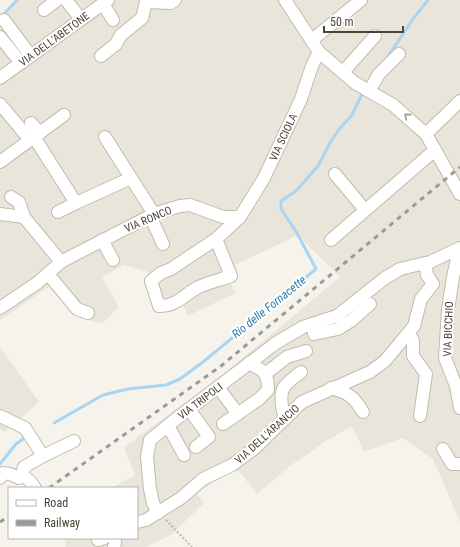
<svg xmlns="http://www.w3.org/2000/svg" width="460" height="547" font-family="'Roboto Condensed',sans-serif">
	<style>
		.residential { fill: #eae5da }
		.lines { fill: none; stroke-linecap: round; stroke-linejoin: round }
		.stream { stroke: #a9d4f2; stroke-width: 3 }
		.minor-casing { stroke: #c2bbae; stroke-width: 14 }
		.path { stroke: #c4b79f; stroke-width: 2; stroke-dasharray: 2 2; stroke-linecap: butt }
		.minor { stroke: #fff; stroke-width: 12 }
		.rail { stroke: #9a9a9a; stroke-width: 3; stroke-dasharray: 5 5; stroke-linecap: butt }
		.oneway { stroke: #9c9892 }
		.labels { text-anchor: middle; stroke-width: 4; stroke-linejoin: round; paint-order: stroke }
		.street-label { font-size: 11px; fill: #4b4439; stroke: #fff }
		.water-label { font-size: 12px; font-style: italic; fill: #2e7ab2; stroke: #fff }
	</style>
	<rect width="100%" height="100%" fill="#f6f3ec"/>
	<g class="residential">
		<polygon points="16,0 460,0 460,522 433,459 403,438 364,452 352,426 326,441 290,466 257,494 238,470 215,480 197,494 204,503 171,535 146,547 66,547 65,545 67,538 137,538 137,488 112,488 135,475 124,447 219,378 340,277 298,235 233,266 229,279 235,293 188,316 182,302 162,309 150,293 148,272 124,265 102,277 119,307 103,323 80,318 53,284 0,320 0,17"/>
		<polygon points="0,347 39,402 4,432 0,428"/>
	</g>
	<g class="lines">
		<g class="stream">
			<polyline points="2,16 17,0"/>
			<polyline points="387,58 413,19 428,0"/>
			<polyline points="54,423 103,395 128,389 166,385 180,379 203,362 316,269 297,233 281,209 281,201 296,191 318,166 331,141 340,128 352,115 362,94"/>
			<polyline points="0,464 16,444 23,439"/>
		</g>
		<defs>
			<g id="minor">
				<polyline points="66,0 81,19"/>
				<polyline points="285,0 319,52 355,83 393,105 426,134 460,194"/>
				<polyline points="103,4 113,20"/>
				<polyline points="44,10 57,0"/>
				<polyline points="4,20 31,56"/>
				<polyline points="0,37 21,63"/>
				<polyline points="312,40 361,0"/>
				<polyline points="101,56 116,44 121,35 142,18 146,2 171,3 175,0"/>
				<polyline points="343,72 375,36"/>
				<polyline points="0,78 108,0"/>
				<polyline points="369,91 379,74 399,54"/>
				<polyline points="0,104 30,140"/>
				<polyline points="31,123 40,133"/>
				<polyline points="426,134 460,101"/>
				<polyline points="34,137 76,203 131,178 154,214"/>
				<polyline points="105,137 131,178"/>
				<polyline points="0,162 64,115"/>
				<polyline points="335,174 365,210"/>
				<polyline points="11,197 19,202 24,217"/>
				<polyline points="58,212 76,203"/>
				<polyline points="0,214 24,217 61,262"/>
				<polyline points="150,216 163,244"/>
				<path d="M216,239L231,276C220,280 205,283 195,289C182,297 176,306 159,306L151,281L161,273L171,269L216,239L240,217L264,178L301,99L312,66L319,52"/>
				<polyline points="102,240 113,260"/>
				<polyline points="331,240 435,150"/>
				<polyline points="459,249 453,277 448,310 445,358 456,386 460,408"/>
				<polyline points="48,274 77,309 88,313"/>
				<polyline points="0,308 37,283 61,262 72,256 154,214 180,206 190,205 223,217 240,217"/>
				<polyline points="313,324 314,334 338,329 352,320 370,304"/>
				<polyline points="409,333 413,341 413,356 426,374 420,416"/>
				<polyline points="265,374 287,357 306,351"/>
				<polyline points="218,387 238,414"/>
				<path d="M331,388C349,393 354,397 363,412"/>
				<polyline points="189,409 209,437 196,447"/>
				<polyline points="0,416 25,428 43,456 24,467 22,475 30,481 35,488"/>
				<path d="M286,418C283,414 283,411 282,406C279,386 286,384 301,372"/>
				<path d="M223,424L259,399L268,390C268,372 264,371 249,363"/>
				<polyline points="168,426 184,455"/>
				<polyline points="443,449 452,464 460,464"/>
				<polyline points="43,456 74,441"/>
				<polyline points="0,478 3,473 10,474 19,478 22,475"/>
				<polyline points="158,513 153,503 150,489 147,457 150,440 181,415 276,343 303,327 337,316 385,278 400,269 430,262 460,248"/>
				<polyline points="137,522 146,520 181,498 203,479 232,465 255,448 302,402 370,372 385,361 414,326 421,299 433,284 427,275 425,263"/>
				<polyline points="98,540 104,538"/>
				<polyline points="114,547 115,543 114,538"/>
			</g>
		</defs>
		<use href="#minor" class="minor-casing"/>
		<polyline class="path" points="166,520 192,547"/>
		<use href="#minor" class="minor"/>
		<g class="rail">
			<polyline points="49,488 221,366 460,167"/>
			<polyline points="0,522 9,516"/>
		</g>
	</g>
	<defs><path id="oneway-chevron" d="M-2-3.5L2.5 0L-2 3.5" fill="none" stroke-width="1.6" stroke-linecap="round" stroke-linejoin="round"/></defs>
	<use class="oneway" href="#oneway-chevron" transform="translate(407 116) rotate(-140)"/>
	<g class="labels">
		<g class="street-label">
			<text transform="translate(54 39) rotate(-36)" y="4">VIA DELL'ABETONE</text>
			<text transform="translate(283 137) rotate(-65)" y="4">VIA SCIOLA</text>
			<text transform="translate(148 219) rotate(-23)" y="4">VIA RONCO</text>
			<text transform="translate(448 329) rotate(-88)" y="4">VIA BICCHIO</text>
			<text transform="translate(200 401) rotate(-37)" y="4">VIA TRIPOLI</text>
			<text transform="translate(267 434) rotate(-42)" y="4">VIA DELL'ARANCIO</text>
		</g>
		<g class="water-label">
			<text transform="translate(269 307) rotate(-39)" y="4">Rio delle Fornacette</text>
		</g>
	</g>
	<rect x="8" y="487" width="130" height="52" fill="#ffffff" stroke="#b7b4b0"/>
	<rect x="16" y="500" width="20" height="6" fill="#ffffff" stroke="#b7b4b0"/>
	<text x="44" y="507" font-size="12" fill="#4b4439">Road</text>
	<rect x="16" y="520" width="20" height="6" fill="#9a9a9a" stroke="#b7b4b0"/>
	<text x="44" y="527" font-size="12" fill="#4b4439">Railway</text>
	<path d="M324 26v6h79v-6" fill="none" stroke="#4b4439" stroke-width="2"/>
	<text x="330" y="26" font-size="12" fill="#4b4439" stroke="#ffffff" stroke-width="3" paint-order="stroke">50 m</text>
</svg>
